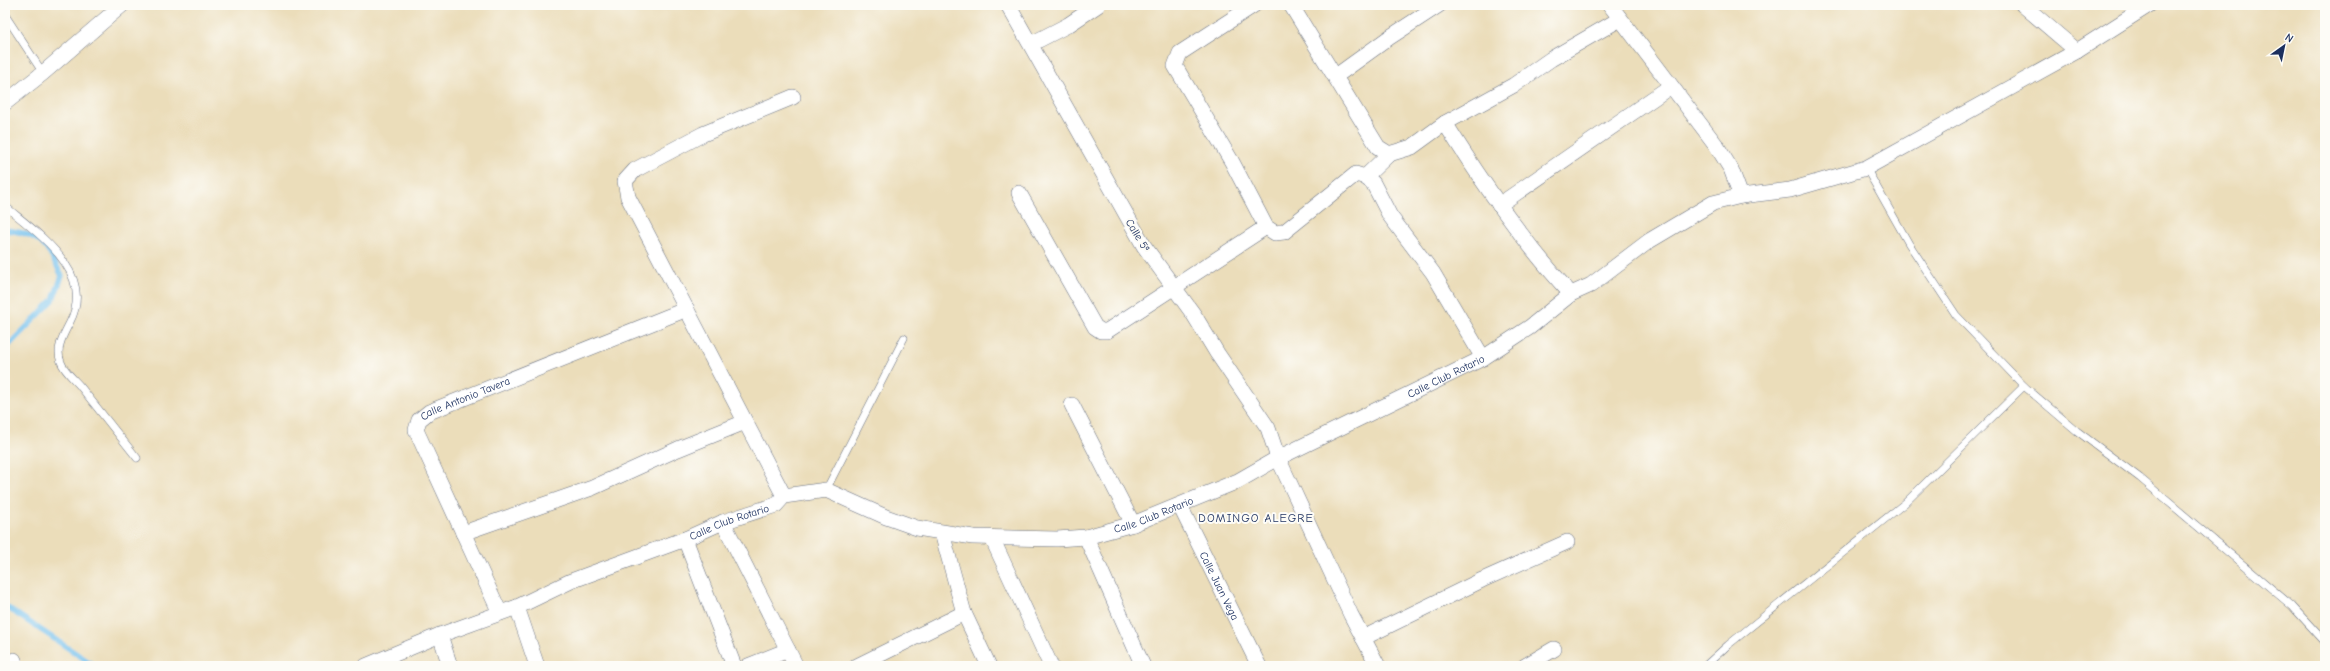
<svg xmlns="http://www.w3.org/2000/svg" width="2330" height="671" font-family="'Comic Neue',sans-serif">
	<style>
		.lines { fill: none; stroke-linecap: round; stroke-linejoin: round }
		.stream { stroke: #74c1ee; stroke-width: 5.5 }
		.service-casing { stroke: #646c7e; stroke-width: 8 }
		.minor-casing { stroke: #646c7e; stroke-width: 16 }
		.service { stroke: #fff; stroke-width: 7 }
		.minor { stroke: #fff; stroke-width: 15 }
		.labels { text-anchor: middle; stroke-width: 4; stroke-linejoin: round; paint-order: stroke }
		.street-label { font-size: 11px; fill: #1b2f5e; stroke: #fdfcf7 }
		.neighbourhood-label { font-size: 12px; letter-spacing: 1px; fill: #1b2f5e; stroke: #fdfcf7 }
	</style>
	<rect width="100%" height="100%" fill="#fdfcf7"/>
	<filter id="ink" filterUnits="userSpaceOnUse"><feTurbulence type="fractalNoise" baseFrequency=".025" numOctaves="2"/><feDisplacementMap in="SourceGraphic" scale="8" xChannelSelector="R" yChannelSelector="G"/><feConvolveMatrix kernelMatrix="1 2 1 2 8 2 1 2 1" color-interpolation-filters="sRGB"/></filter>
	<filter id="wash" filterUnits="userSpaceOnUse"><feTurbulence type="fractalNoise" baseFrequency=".012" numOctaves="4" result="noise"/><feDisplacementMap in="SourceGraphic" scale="16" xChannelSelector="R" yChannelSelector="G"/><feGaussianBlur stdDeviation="0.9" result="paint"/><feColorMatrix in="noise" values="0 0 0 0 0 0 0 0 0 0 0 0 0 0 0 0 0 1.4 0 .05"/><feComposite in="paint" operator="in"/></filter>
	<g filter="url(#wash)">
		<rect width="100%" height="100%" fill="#ebddba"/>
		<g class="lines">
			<g class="stream">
				<path d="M5,230C41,233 47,246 62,276L53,300L5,349"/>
				<polyline points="5,606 95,666"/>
			</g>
		</g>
	</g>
	<g filter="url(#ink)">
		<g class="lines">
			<defs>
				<g id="service">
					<polyline points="5,15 43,73"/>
					<polyline points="1866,168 1909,244 1956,315 2024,386 2077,431 2140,478 2292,606 2325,642"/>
					<path d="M5,206C38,234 96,272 70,322C64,334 55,348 61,362C64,371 74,379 80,386C99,410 118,434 137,458"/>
					<polyline points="826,490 904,338"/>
					<polyline points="1705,666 1728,645 1905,503 2024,386"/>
				</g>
				<g id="minor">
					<polyline points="1008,5 1144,246 1194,315 1217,353 1268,428 1278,458 1351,615 1378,666"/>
					<polyline points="1254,5 1180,53 1175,66 1232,162 1266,227 1275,233 1284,232 1356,174 1365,177 1373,183 1390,216 1433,273 1483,358"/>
					<polyline points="1291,5 1378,147 1389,154 1412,147 1445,123 1514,85 1551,59 1620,19"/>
					<polyline points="1610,5 1716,145 1731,169 1741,196"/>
					<polyline points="2023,5 2077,51"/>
					<polyline points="1031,44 1068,25 1098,5"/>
					<polyline points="1336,76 1390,37 1439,5"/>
					<polyline points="5,103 43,73 122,5"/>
					<path d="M1445,123C1483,184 1523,242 1571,294"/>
					<polyline points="1365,177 1389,154"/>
					<polyline points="1019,193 1095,327 1101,331 1107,331 1266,227"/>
					<polyline points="1499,205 1671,86"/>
					<polyline points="1072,405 1133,524"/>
					<polyline points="784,496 628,197 625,181 635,170 703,134 793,97"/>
					<path id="s1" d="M1180,506L1259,666"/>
					<polyline points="723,522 796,666"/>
					<polyline points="463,533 592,488 678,449 745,422"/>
					<polyline points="942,533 964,613 989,666"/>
					<polyline points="1086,537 1143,666"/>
					<polyline points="992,538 1051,666"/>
					<polyline points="685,539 734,666"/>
					<polyline points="517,607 537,666"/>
					<path id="s2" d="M500,613L416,430L419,420L429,412L687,309"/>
					<polyline points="440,635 450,666"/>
					<polyline points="1363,638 1482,580 1567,542"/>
					<polyline points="14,660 16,666"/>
					<path id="s3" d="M366,666L440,635L517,607L571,581L685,539L723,522L776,505L784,496L826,490L886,517L917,528L973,537L1057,539L1086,537L1133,524L1238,481L1278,458L1483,358L1530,327L1571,294L1591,285L1649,241L1713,203L1741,196L1790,190L1866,168L2077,51L2149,5"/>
					<polyline points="748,666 788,650"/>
					<polyline points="857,666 964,613"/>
					<polyline points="1525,666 1554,649"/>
				</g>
			</defs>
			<use href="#service" class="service-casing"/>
			<use href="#minor" class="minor-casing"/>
			<use href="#service" class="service"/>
			<use href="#minor" class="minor"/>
		</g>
	</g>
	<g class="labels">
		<g class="street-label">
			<text transform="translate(1138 235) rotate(59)" y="4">Calle 5ª</text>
			<text dy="4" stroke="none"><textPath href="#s3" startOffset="1159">Calle Club Rotario</textPath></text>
			<text dy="4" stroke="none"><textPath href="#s2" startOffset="263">Calle Antonio Tavera</textPath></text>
			<text dy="4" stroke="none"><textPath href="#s3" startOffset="835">Calle Club Rotario</textPath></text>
			<text dy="4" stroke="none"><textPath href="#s3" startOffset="391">Calle Club Rotario</textPath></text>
			<text dy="4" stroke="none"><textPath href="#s1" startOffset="89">Calle Juan Vega</textPath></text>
		</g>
		<g class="neighbourhood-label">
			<text x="1256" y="522">DOMINGO ALEGRE</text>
		</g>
	</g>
	<rect width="2330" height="671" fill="none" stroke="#fdfcf7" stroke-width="20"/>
	<g transform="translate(2284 46) rotate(33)" stroke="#fdfcf7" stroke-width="3" paint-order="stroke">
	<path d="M0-3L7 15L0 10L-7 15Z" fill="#1b2f5e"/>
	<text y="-6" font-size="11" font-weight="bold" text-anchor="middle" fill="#1b2f5e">N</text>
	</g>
</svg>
